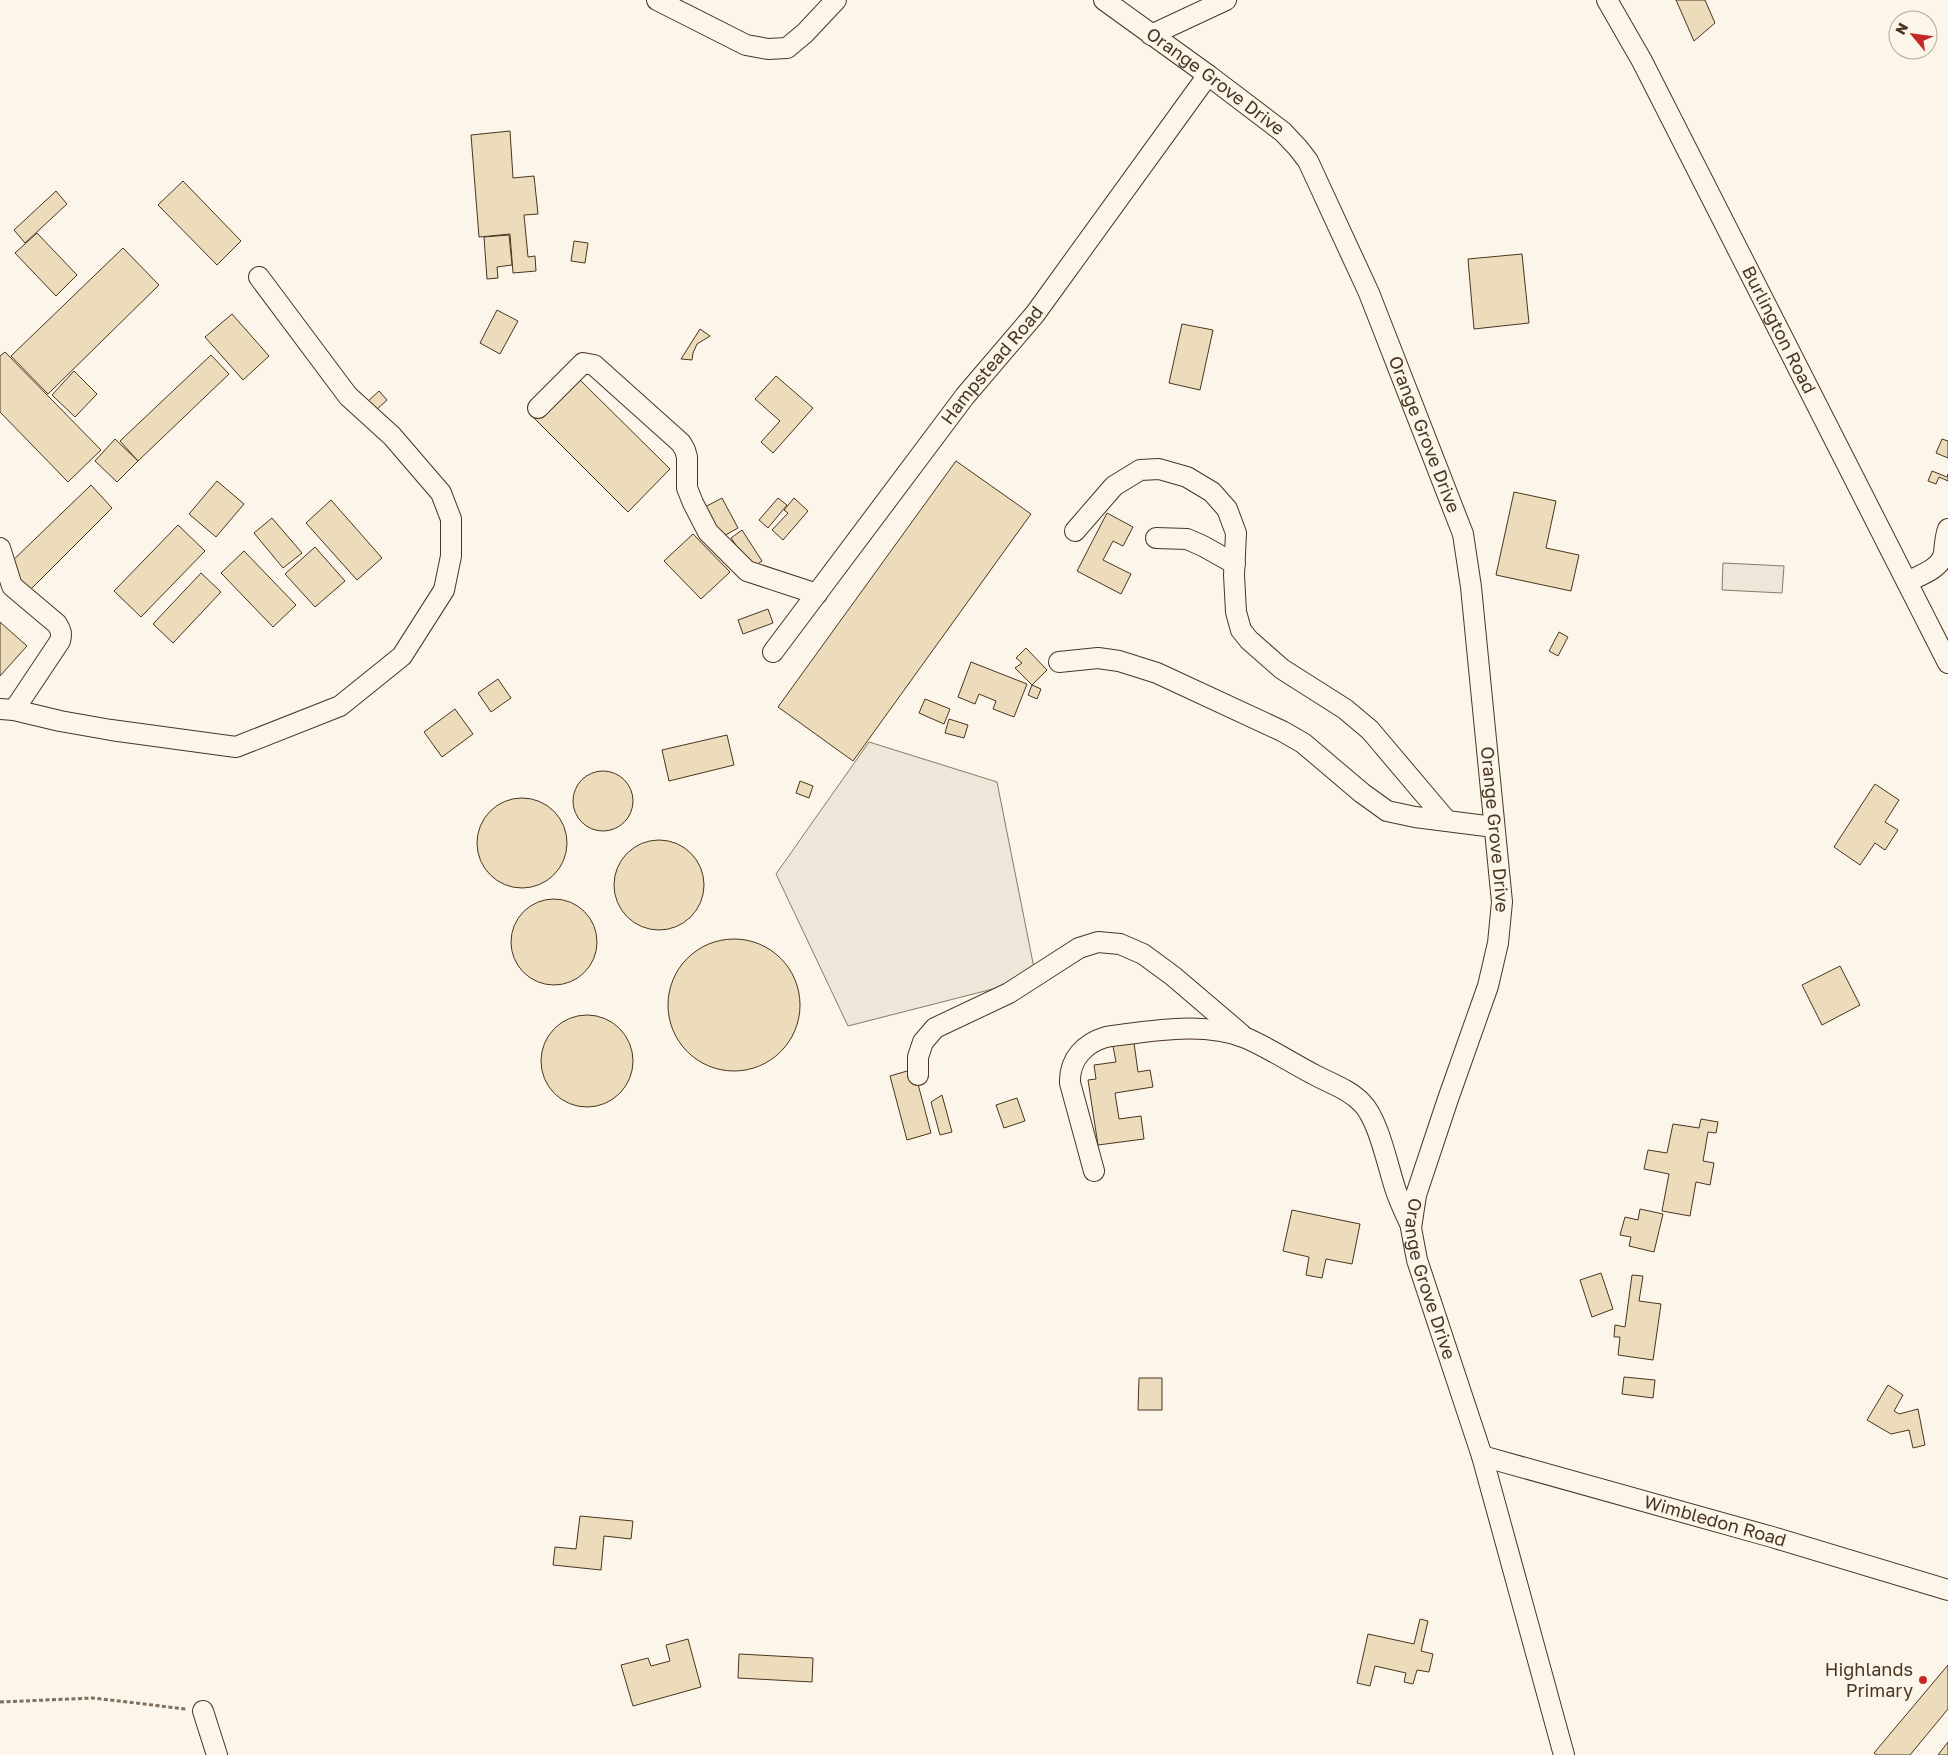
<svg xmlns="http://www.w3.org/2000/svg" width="1948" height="1755" font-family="'Golos Text',sans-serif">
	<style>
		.green { fill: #ede6d9; stroke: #887966 }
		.building { fill: #ecdcbc; stroke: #4a3520 }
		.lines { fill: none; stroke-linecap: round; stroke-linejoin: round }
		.minor-casing { stroke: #4a3520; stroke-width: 22 }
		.path { stroke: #7f6f5c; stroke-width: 3; stroke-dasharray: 4 2.5; stroke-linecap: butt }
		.minor { stroke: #fbf6e9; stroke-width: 20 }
		.poi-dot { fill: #c62828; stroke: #fbf6e9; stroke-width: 2 }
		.labels { text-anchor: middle; stroke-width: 4; stroke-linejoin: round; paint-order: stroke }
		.street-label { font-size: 18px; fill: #4a3520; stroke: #fbf6e9 }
		.poi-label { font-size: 18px; fill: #4a3520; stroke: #fbf6e9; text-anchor: end }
	</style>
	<rect width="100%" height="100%" fill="#fbf6e9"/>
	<g class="green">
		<polygon points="1723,563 1784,566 1782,593 1722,590"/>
		<polygon points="869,742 997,782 1036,978 848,1026 776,874"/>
	</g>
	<g class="building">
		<polygon points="1676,0 1705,0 1715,23 1694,41"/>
		<polygon points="510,131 513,178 534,176 538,214 524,215 528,257 535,256 536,271 513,273 510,234 479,237 471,135"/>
		<polygon points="183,181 241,241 217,265 158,205"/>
		<polygon points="56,191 67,204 25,243 14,230"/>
		<polygon points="37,233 77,275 56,296 15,253"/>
		<polygon points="509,235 512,265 497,267 498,278 487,279 484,237"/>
		<polygon points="574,241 588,243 585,263 571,261"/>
		<polygon points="123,248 159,285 48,394 11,356"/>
		<polygon points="1522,254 1529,323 1474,329 1468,259"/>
		<polygon points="497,310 518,321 500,354 480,343"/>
		<polygon points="232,314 269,356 243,380 205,337"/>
		<polygon points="1182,324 1213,330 1200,390 1169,383"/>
		<polygon points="700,329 710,336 697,344 693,353 692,360 681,359"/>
		<polygon points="5,352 101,450 68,482 0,412 0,356"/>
		<polygon points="211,355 229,374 138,461 120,441"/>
		<polygon points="74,371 97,394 75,417 52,395"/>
		<polygon points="575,375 670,469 628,512 533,417"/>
		<polygon points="776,376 813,408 773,453 761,442 780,421 755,399"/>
		<polygon points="379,391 387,400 374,412 366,403"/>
		<polygon points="115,439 138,461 117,482 95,461"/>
		<polygon points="1942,439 1948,441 1948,458 1936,453"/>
		<polygon points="956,461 1031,514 853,761 778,707"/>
		<polygon points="1932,471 1947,477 1948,474 1948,481 1939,477 1936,484 1928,481"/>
		<polygon points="217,481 244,504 216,537 189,514"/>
		<polygon points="91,485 112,508 30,590 7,566"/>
		<polygon points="1514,492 1556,501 1546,548 1579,555 1571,591 1496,575"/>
		<polygon points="722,498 738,528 720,538 705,507"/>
		<polygon points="778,498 787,505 768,528 759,520"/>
		<polygon points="794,498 808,511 783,540 772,530 788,513 784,510"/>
		<polygon points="331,500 382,558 357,580 306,523"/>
		<polygon points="1107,513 1133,527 1123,546 1113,541 1103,560 1131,574 1121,594 1077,571"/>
		<polygon points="272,518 302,553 283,568 254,533"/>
		<polygon points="178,525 205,551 141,617 114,591"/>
		<polygon points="742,530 762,561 752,568 731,538"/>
		<polygon points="693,534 730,572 701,599 664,561"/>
		<polygon points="315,547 345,581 315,607 285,574"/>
		<polygon points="244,551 296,605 273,627 221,573"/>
		<polygon points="201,573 221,592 173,643 153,624"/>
		<polygon points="768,609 773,623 743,634 738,620"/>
		<polygon points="0,622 27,646 0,676"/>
		<polygon points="1559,632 1568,637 1558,656 1549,651"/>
		<polygon points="1026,648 1047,670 1032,685 1015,668 1022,663 1016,658"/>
		<polygon points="971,662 1027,684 1014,717 993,709 996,701 979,694 975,704 958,697"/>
		<polygon points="498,679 511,698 491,712 478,693"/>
		<polygon points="1032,685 1041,689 1037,699 1028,695"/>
		<polygon points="925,699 950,709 944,724 919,713"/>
		<polygon points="455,709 473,734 442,757 424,732"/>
		<polygon points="949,719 968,725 964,738 945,733"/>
		<polygon points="727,735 734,765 669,781 662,750"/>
		<circle cx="603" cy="801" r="30"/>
		<polygon points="800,781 813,786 809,798 796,793"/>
		<polygon points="1875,784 1899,800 1885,822 1898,830 1885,850 1875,843 1860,865 1834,847"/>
		<circle cx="522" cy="843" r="45"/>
		<circle cx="659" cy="885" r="45"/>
		<circle cx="554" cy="942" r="43"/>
		<circle cx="734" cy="1005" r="66"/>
		<polygon points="1840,966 1860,1005 1822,1025 1802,985"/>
		<circle cx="587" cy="1061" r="46"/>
		<polygon points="1134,1043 1138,1072 1150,1070 1153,1087 1115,1093 1119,1119 1141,1116 1144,1139 1098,1145 1088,1080 1096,1079 1094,1065 1116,1062 1113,1046"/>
		<polygon points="914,1069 931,1133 907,1140 890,1076"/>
		<polygon points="942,1095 952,1132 940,1135 931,1102"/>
		<polygon points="1017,1098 1025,1121 1004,1128 996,1105"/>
		<polygon points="1701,1119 1718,1122 1716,1133 1708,1132 1703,1161 1714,1163 1710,1185 1696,1182 1690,1216 1662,1211 1669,1174 1644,1169 1648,1150 1667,1153 1673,1124 1699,1128"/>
		<polygon points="1640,1209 1663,1214 1654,1252 1629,1246 1631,1237 1620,1235 1625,1217 1638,1220"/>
		<polygon points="1292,1210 1360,1224 1352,1264 1326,1259 1322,1278 1306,1275 1309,1257 1283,1251"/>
		<polygon points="1601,1273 1613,1309 1592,1317 1580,1280"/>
		<polygon points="1632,1275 1643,1276 1639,1301 1661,1304 1653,1360 1618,1355 1620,1337 1614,1337 1615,1325 1625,1327"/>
		<polygon points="1624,1377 1655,1380 1653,1398 1622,1394"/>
		<polygon points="1139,1378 1162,1378 1162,1410 1138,1410"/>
		<polygon points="1888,1385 1903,1395 1894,1411 1899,1414 1918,1409 1925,1445 1913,1448 1909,1430 1891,1434 1867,1420"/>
		<polygon points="580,1516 633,1521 631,1539 604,1536 601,1570 553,1565 555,1547 576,1549"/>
		<polygon points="1420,1619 1428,1621 1421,1651 1433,1654 1429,1672 1417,1670 1413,1684 1404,1682 1406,1673 1375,1666 1370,1686 1357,1683 1368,1634 1414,1644"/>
		<polygon points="688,1639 701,1687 633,1706 621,1665 648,1658 651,1666 670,1661 666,1645"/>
		<polygon points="739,1654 813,1658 812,1682 738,1678"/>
		<polygon points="1948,1665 1948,1709 1910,1755 1877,1755 1874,1753"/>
		<polygon points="1948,1742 1948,1755 1938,1755"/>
	</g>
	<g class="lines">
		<defs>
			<g id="minor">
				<polyline points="657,0 746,45 768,49 787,48 805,33 836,0"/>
				<path id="s1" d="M1104,0L1208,75L1283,132L1298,148L1308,161L1369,293L1463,534L1471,587L1502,902L1498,943L1488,986L1448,1099L1416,1195L1411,1228L1417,1260L1482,1456L1564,1755"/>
				<path id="s2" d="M1607,0L1642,61L1948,663"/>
				<polyline points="1151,35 1226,0"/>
				<polyline points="538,408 583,363 594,365 681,443 685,450 687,457 687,488 693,503 708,532 747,571 817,594"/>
				<polyline points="1075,531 1114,486 1140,470 1159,469 1187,477 1212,492 1227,509 1236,533 1234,575 1236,612 1241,630 1249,640 1282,669 1345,709 1370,730 1447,821"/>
				<polyline points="1156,538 1187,539 1203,546 1235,564"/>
				<path d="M0,548L12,586L57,624C61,630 62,634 60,641L14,710"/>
				<path d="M1907,582C1920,575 1941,569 1944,553C1945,544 1945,537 1948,529"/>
				<path id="s3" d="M773,652L965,396L1035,314L1208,75"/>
				<polyline points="1059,662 1098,658 1119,661 1157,673 1282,731 1303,743 1362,793 1387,811 1415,817 1494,827"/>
				<polyline points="0,709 14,710 60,721 111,730 236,747 340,706 402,656 444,590 451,556 451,519 441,493 392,436 348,396 259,277"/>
				<polyline points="918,1075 918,1057 923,1042 935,1028 1009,993 1079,948 1098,942 1120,944 1143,954 1173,976 1241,1034"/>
				<path d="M1094,1171L1070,1083C1069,1059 1085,1043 1106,1037C1148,1031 1205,1021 1246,1038C1269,1048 1290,1062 1313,1074C1329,1083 1349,1089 1362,1103C1379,1120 1388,1168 1396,1191C1400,1203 1406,1215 1411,1226"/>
				<path id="s4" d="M1482,1456L1772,1537L1948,1590"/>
				<polyline points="203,1711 217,1755"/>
			</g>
		</defs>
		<use href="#minor" class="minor-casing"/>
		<polyline class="path" points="0,1702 93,1698 186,1709"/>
		<use href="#minor" class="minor"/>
	</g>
	<circle class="poi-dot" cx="1923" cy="1680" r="5"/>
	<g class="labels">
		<g class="street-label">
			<text dy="6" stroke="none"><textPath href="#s1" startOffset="138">Orange Grove Drive</textPath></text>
			<text dy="6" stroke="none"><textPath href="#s2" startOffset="372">Burlington Road</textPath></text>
			<text dy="6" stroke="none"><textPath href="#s3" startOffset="361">Hampstead Road</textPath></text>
			<text dy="6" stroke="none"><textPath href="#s1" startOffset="558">Orange Grove Drive</textPath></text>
			<text dy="6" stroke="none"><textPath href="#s1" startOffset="962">Orange Grove Drive</textPath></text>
			<text dy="6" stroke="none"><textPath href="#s1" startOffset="1428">Orange Grove Drive</textPath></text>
			<text dy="6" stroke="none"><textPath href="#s4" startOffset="242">Wimbledon Road</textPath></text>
		</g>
		<g class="poi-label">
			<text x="1913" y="1676">Highlands<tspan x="1913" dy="21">Primary</tspan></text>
		</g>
	</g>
	<g transform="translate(1913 35) rotate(299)"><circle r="24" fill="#fbf6e9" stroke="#b4a999"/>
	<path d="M0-4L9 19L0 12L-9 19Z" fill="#c62828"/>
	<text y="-8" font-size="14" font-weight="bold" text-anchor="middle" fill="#4a3520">N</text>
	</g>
</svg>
